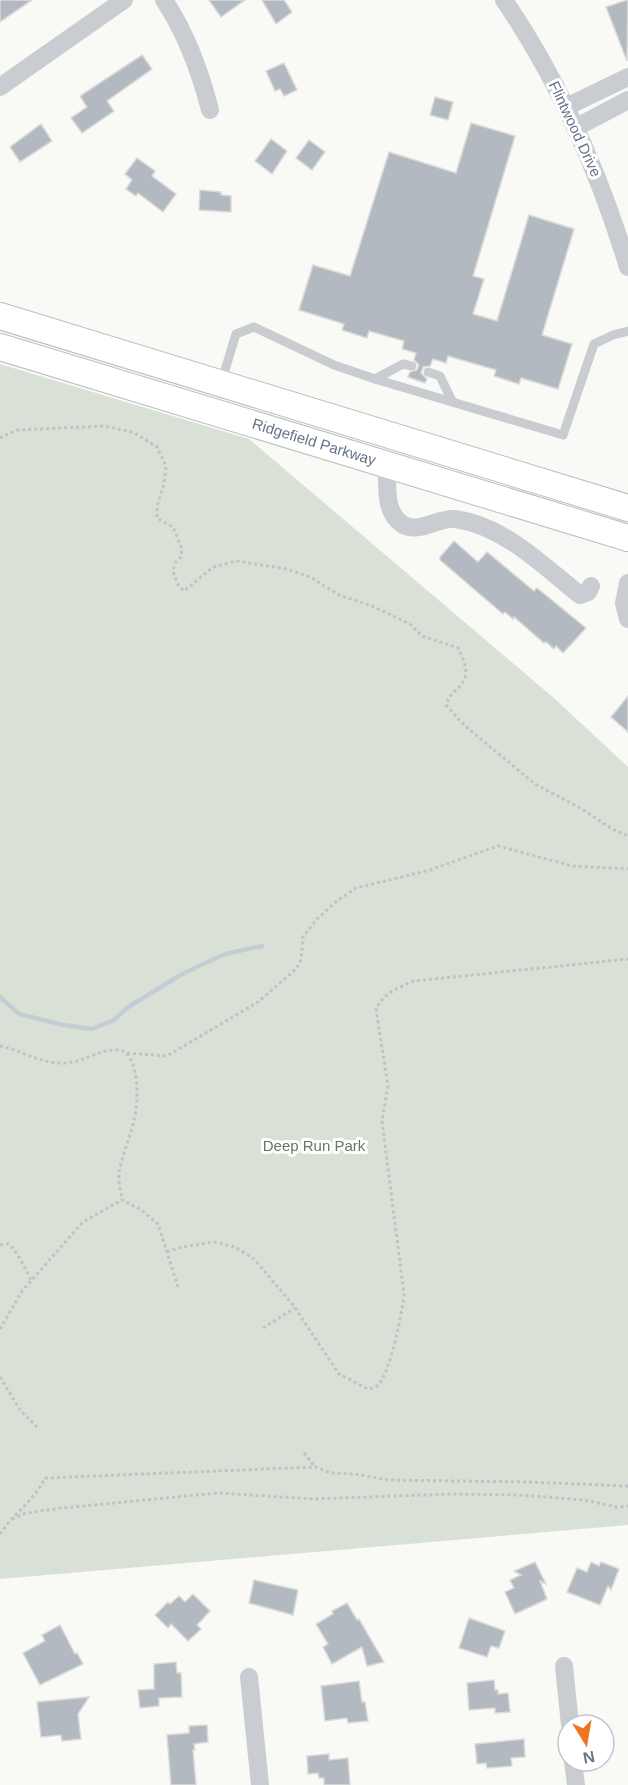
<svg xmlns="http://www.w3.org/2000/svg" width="628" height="1785" font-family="Helvetica,sans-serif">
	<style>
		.green { fill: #d9e1d7 }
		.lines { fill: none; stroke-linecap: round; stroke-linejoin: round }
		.stream { stroke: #c5cdd4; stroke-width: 4.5 }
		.building { fill: #b3b9c1; stroke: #dadbd8; stroke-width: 1.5 }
		.secondary-casing { stroke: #bbbfc5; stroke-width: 28 }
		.path { stroke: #c0c2c5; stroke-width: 3; stroke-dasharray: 3 3; stroke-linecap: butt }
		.lane { stroke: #c9ccd0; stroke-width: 9 }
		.street { stroke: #c9ccd0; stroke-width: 18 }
		.secondary { stroke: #fff; stroke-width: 26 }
		.labels { text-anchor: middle; stroke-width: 6; stroke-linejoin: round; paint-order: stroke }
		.street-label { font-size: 15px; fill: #66738a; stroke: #fff }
		.park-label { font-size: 15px; fill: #627a61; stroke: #fff }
	</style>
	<rect width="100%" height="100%" fill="#f9f9f6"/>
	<polygon class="green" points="0,364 249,439 555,699 628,767 628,1525 0,1579"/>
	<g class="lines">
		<polyline class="stream" points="0,997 19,1014 63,1025 92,1029 114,1020 128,1007 184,973 225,954 262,946"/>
	</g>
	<g class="building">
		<polygon points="0,0 32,0 0,22"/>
		<polygon points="209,0 245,0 221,17"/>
		<polygon points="262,0 284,0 292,12 276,24"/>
		<polygon points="627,0 628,0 627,61 606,7"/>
		<polygon points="142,55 152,69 107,101 114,111 82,133 71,118 87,107 80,96"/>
		<polygon points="284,63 297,90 284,96 280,89 275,91 266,71"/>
		<polygon points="435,97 453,102 448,120 430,115"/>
		<polygon points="471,123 515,136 473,276 484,279 473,314 497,321 529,215 574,229 542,335 572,344 558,389 521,378 519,384 494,376 496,370 448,356 446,363 433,359 430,366 423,367 421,373 427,379 425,383 408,377 410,372 417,370 419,365 414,360 416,353 402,349 404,341 369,331 367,338 342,330 344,324 299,310 313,265 350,276 389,152 456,173"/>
		<polygon points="41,124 52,141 20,162 10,147"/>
		<polygon points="271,139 287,151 272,174 255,161"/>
		<polygon points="309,140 325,152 312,170 296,158"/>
		<polygon points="137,158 155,171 152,176 176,194 163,212 138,193 136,196 126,189 132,180 125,174"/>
		<polygon points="200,190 221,192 221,195 231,196 231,212 199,210"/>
		<polygon points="454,541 478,562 487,552 534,591 537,588 586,628 563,653 556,646 554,649 546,642 544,643 514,617 513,619 505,612 503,614 440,560 440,557"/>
		<polygon points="628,696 628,732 611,717"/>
		<polygon points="535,1562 546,1584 540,1581 547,1599 515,1614 505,1592 514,1588 510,1580 521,1575 514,1571"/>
		<polygon points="591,1562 599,1566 601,1562 619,1569 611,1590 608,1586 600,1605 567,1592 577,1568 587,1572"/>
		<polygon points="254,1580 298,1590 293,1615 249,1603"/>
		<polygon points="193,1594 210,1611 197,1625 201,1629 188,1641 171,1624 168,1628 155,1615 168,1602 170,1604 179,1596 185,1602"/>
		<polygon points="347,1603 357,1620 359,1619 384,1662 367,1666 362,1647 332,1664 323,1647 328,1644 316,1624 333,1614 332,1611"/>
		<polygon points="469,1618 505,1631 499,1648 491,1646 487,1657 459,1648"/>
		<polygon points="60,1625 75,1654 77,1653 83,1664 40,1685 23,1653 45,1641 42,1635"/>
		<polygon points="176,1662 177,1673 181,1673 182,1697 159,1698 159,1706 140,1708 138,1690 154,1689 154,1664"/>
		<polygon points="494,1680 495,1690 498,1690 498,1694 508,1693 510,1712 495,1713 495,1708 469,1710 467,1683"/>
		<polygon points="359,1681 362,1702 365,1702 368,1721 348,1723 347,1718 325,1721 321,1686"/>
		<polygon points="89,1697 78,1714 81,1739 62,1741 61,1735 41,1737 37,1702"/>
		<polygon points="207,1725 208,1742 194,1744 195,1750 193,1750 196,1785 171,1785 167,1735 189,1733 189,1726"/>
		<polygon points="524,1739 525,1757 511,1758 512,1766 487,1768 486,1763 477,1764 475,1744"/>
		<polygon points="329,1754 329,1760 348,1758 350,1785 324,1785 324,1778 319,1778 318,1773 308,1774 307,1756"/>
	</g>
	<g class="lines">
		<defs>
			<g id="secondary">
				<polyline points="0,316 628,508"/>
				<polyline points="0,347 628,538"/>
			</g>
		</defs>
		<use href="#secondary" class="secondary-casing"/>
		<g class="path">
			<path d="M0,438L17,430L105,426L135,433L157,447L166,466L164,484L157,507V518L173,527L182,549L181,557L175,563L173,571L178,585L184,591L213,567L237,561L287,569L310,577L339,595L372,606L410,624L422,636L458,648C464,660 471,674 460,686C452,695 451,692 446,705L464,725L535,784L582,809L612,829L628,836"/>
			<path d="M0,1046C21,1050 39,1063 61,1063C82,1064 99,1048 119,1050C140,1053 139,1104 134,1120C130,1138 122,1155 119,1173C118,1182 121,1192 122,1200L140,1209L158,1224L178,1287"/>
			<polyline points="127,1053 167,1056 258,1002 296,969 301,960 303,937 317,919 337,901 356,888 430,870 498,846 573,866 628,869"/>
			<polyline points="0,1245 8,1244 13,1248 22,1262 31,1280"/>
			<path d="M167,1252L182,1247L214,1242L235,1247L254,1259L293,1305L339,1374L368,1389C371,1388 374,1388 377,1386C389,1378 403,1310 404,1294L382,1121L388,1086L376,1009C384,993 397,988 414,981L628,959"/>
			<polyline points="263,1328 295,1308"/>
			<polyline points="0,1329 22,1291 83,1222 122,1200"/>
			<polyline points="0,1377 20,1410 38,1428"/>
			<polyline points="304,1453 315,1467"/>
			<polyline points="12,1519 26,1513 62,1508 217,1493 313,1499 452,1494 520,1495 584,1500 617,1507 628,1506"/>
			<path d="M0,1534C13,1514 35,1500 45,1478L315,1467L331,1473L355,1474L388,1480L527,1482L628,1486"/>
		</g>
		<g class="lane">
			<polyline points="428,372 440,376 452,401"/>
			<polyline points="375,379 403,364 412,366"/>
			<polyline points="221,383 236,334 254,327 334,365 375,379 563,435 594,344 613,335 628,331"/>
		</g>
		<g class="street">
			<path d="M164,0C186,33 200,71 210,110"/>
			<path d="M504,0C560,82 599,172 628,267"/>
			<polyline points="0,87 124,0"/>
			<polyline points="566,107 628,77"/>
			<polyline points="575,128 628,100"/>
			<path d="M387,464C388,484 383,511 402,524C418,535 438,517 455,519C505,526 543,566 580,595L588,592L591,586"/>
			<polyline points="628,583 624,603 628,619"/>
			<polyline points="564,1666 570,1725"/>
			<polyline points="249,1677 260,1785"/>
			<polyline points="573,1761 576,1785"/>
		</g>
		<use href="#secondary" class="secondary"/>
	</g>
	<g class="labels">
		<g class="street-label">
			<text transform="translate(575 129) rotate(65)" y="5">Flintwood Drive</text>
			<text transform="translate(314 442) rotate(17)" y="5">Ridgefield Parkway</text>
		</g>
		<g class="park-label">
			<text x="314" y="1151">Deep Run Park</text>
		</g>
	</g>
	<g transform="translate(586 1743) rotate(169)"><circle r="28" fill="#ffffff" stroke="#c2c7d0" stroke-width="1.5"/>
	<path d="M0-4.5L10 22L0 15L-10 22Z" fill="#f1731e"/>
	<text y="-9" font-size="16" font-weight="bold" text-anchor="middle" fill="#66738a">N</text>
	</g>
</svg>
